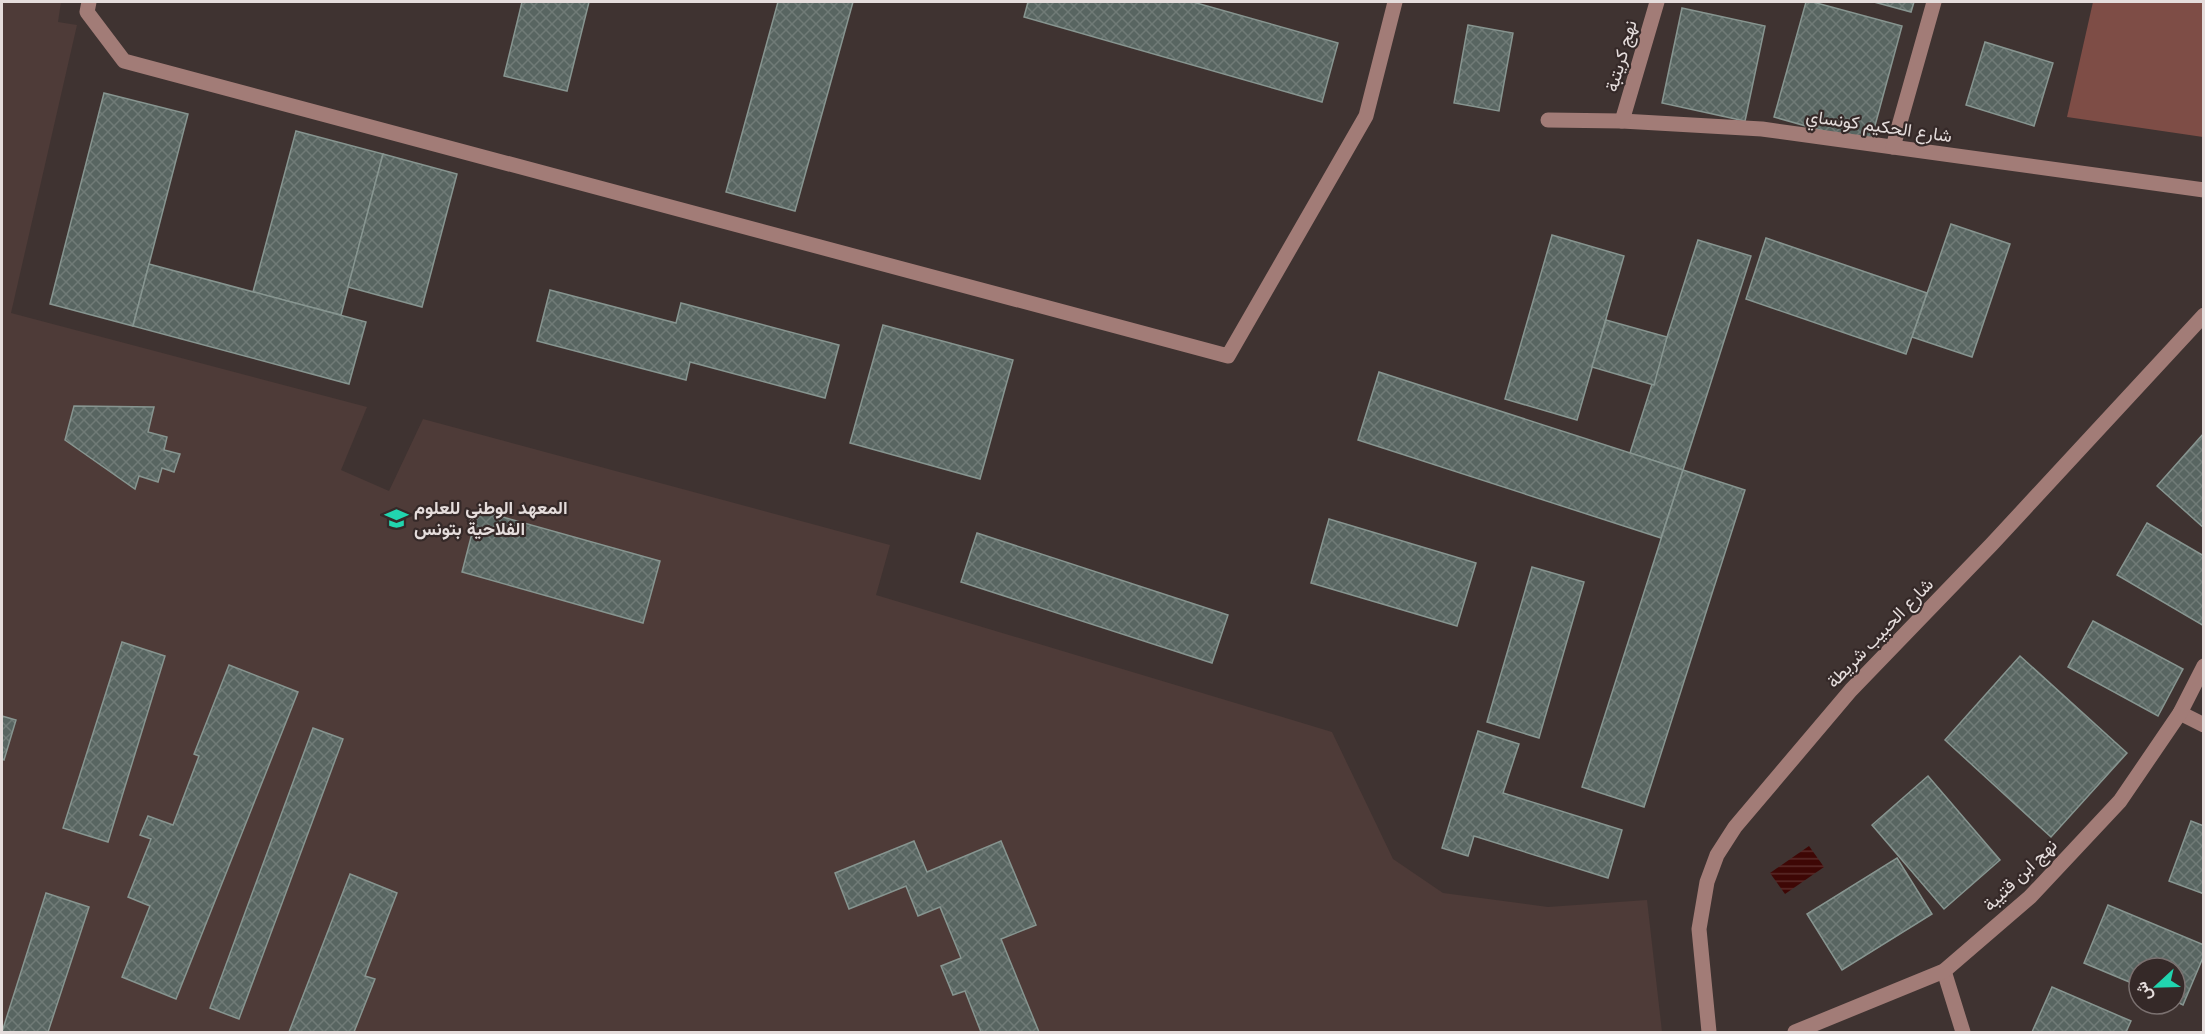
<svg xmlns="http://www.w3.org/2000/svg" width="2205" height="1034" font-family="'PT Serif',Vazirmatn,serif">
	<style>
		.built { fill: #4e3b38 }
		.green { fill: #7e4d46 }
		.water { fill: url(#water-rules) }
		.building { fill: url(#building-cross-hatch); stroke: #879590; stroke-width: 1.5 }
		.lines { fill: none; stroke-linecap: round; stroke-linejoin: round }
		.minor { stroke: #a27c77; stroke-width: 15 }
		.labels { text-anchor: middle; stroke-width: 4.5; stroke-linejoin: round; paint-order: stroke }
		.street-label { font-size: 18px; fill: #e5dddc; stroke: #352928 }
		.poi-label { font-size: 18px; font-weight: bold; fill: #e5dddc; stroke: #352928; text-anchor: start }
	</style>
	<defs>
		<pattern id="water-rules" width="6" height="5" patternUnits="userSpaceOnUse" patternTransform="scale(1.5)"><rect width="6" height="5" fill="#3e0705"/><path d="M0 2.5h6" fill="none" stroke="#5a2b29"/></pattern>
		<pattern id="building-cross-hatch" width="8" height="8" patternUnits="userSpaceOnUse" patternTransform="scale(1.5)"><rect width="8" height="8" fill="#586561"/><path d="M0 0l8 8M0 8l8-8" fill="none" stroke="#707b77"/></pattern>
	</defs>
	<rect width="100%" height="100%" fill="#3f3331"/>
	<polygon class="built" points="2,2 61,2 58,22 77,25 11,313 367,407 341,470 389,491 423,419 890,545 876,595 1332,732 1393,859 1443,893 1548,907 1647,900 1662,1032 2,1032"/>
	<polygon class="green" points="2093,2 2203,2 2203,137 2067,117"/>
	<polygon class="water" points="1809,846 1824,867 1785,894 1770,873"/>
	<g class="building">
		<polygon points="522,2 589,2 567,91 504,76"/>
		<polygon points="778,2 853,2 795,211 726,192"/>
		<polygon points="1028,2 1193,2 1338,43 1322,102 1024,17"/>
		<polygon points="1806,2 1813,2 1902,26 1870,144 1774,117"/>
		<polygon points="1874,2 1914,2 1911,12"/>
		<polygon points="1682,8 1765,26 1745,121 1662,103"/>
		<polygon points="1468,25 1513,33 1499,111 1454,103"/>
		<polygon points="1985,42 2053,63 2034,126 1966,105"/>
		<polygon points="104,93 188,114 133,326 50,304"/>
		<polygon points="296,131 383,154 341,315 253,292"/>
		<polygon points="383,154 457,174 422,307 348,287"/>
		<polygon points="1951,224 2010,244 1972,357 1912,337"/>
		<polygon points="1552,235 1624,256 1577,420 1505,399"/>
		<polygon points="1766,238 1927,293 1906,354 1746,299"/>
		<polygon points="1698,240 1751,256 1683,470 1630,453"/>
		<polygon points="149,264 366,322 349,384 133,326"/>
		<polygon points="550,290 676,323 681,303 839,345 825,398 690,362 686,380 537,341"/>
		<polygon points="1606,320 1667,337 1654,385 1592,367"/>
		<polygon points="883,325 1013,360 980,479 850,443"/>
		<polygon points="1379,372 1683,470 1661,538 1358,440"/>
		<polygon points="74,406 154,407 148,432 167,437 164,450 180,454 174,472 162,468 158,482 139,476 135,489 65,440"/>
		<polygon points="2204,433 2204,528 2157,486"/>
		<polygon points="1683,470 1745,490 1644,807 1582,787"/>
		<polygon points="478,510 660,561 643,623 462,572"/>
		<polygon points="1329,519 1476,563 1457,626 1311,583"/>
		<polygon points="2147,523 2204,556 2204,626 2117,575"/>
		<polygon points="977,533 1228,615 1212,663 961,582"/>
		<polygon points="1532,567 1584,582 1539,738 1487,722"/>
		<polygon points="2093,621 2183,669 2158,716 2068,667"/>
		<polygon points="122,642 165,656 108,842 63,828"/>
		<polygon points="2020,656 2127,753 2051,837 1945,740"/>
		<polygon points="229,665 298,692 176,999 122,977 150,906 128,897 151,839 140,835 148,816 173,825 199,756 194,754"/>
		<polygon points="2,716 16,720 4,760 2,759"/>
		<polygon points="313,728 343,739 239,1019 210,1008"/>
		<polygon points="1478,731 1519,744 1503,793 1622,830 1608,878 1474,836 1468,856 1442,848"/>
		<polygon points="1928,776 2000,860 1944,909 1872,825"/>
		<polygon points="2191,821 2204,826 2204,894 2169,881"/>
		<polygon points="914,841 927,872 1001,841 1036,925 1001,939 1039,1032 981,1032 965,991 953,995 941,966 961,958 940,907 918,916 906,886 849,909 835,873"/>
		<polygon points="1897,858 1932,914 1842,970 1807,914"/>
		<polygon points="350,874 397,893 365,976 375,979 354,1032 289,1032"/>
		<polygon points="46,893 89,907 48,1032 2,1032"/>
		<polygon points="2108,905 2204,945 2204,955 2183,1005 2175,1001 2175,968 2139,968 2139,986 2084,963"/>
		<polygon points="2052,987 2131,1021 2126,1032 2032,1032"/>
	</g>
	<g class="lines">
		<g class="minor">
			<polyline points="89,2 87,12 124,61 1228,356 1366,116 1395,2"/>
			<polyline points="1548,120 1622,121 1762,129 2204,190"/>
			<polyline points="1622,121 1657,2"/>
			<polyline points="1893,147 1934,2"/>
			<polyline points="2180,713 2204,725"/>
			<polyline points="1944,971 1963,1032"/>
			<polyline points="1709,1032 1699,929 1707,882 1717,855 1735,827 1851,690 1992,544 2204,315"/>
			<polyline points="1795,1032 1944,971 2030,897 2120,801 2180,713 2204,666"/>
		</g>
	</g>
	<defs>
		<symbol id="university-bare" viewBox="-9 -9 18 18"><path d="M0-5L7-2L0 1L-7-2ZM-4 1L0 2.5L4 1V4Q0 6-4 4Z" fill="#21d5af" stroke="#352928" stroke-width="2.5" paint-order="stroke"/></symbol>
	</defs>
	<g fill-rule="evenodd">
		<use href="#university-bare" x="380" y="502" width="33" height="33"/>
	</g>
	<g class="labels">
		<g class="street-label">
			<text transform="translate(1621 56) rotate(-74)" y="6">نهج كريتبة</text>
			<text transform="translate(1879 126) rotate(8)" y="6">شارع الحكيم كونساي</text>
			<text transform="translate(1880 633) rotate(-46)" y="6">شارع الحبيب شريطة</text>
			<text transform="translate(2020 875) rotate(-44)" y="6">نهج ابن قتيبة</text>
		</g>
		<g class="poi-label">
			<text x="414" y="514">المعهد الوطني للعلوم<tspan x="414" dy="21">الفلاحية بتونس</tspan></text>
		</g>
	</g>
	<rect width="2205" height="1034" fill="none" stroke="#e5dddc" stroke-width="6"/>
	<g transform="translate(2157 986) rotate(248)"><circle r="28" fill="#352928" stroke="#7b7170" stroke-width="1.5"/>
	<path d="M0-4.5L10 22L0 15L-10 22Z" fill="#21d5af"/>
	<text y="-9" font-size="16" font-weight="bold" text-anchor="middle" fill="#e5dddc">ش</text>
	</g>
</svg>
